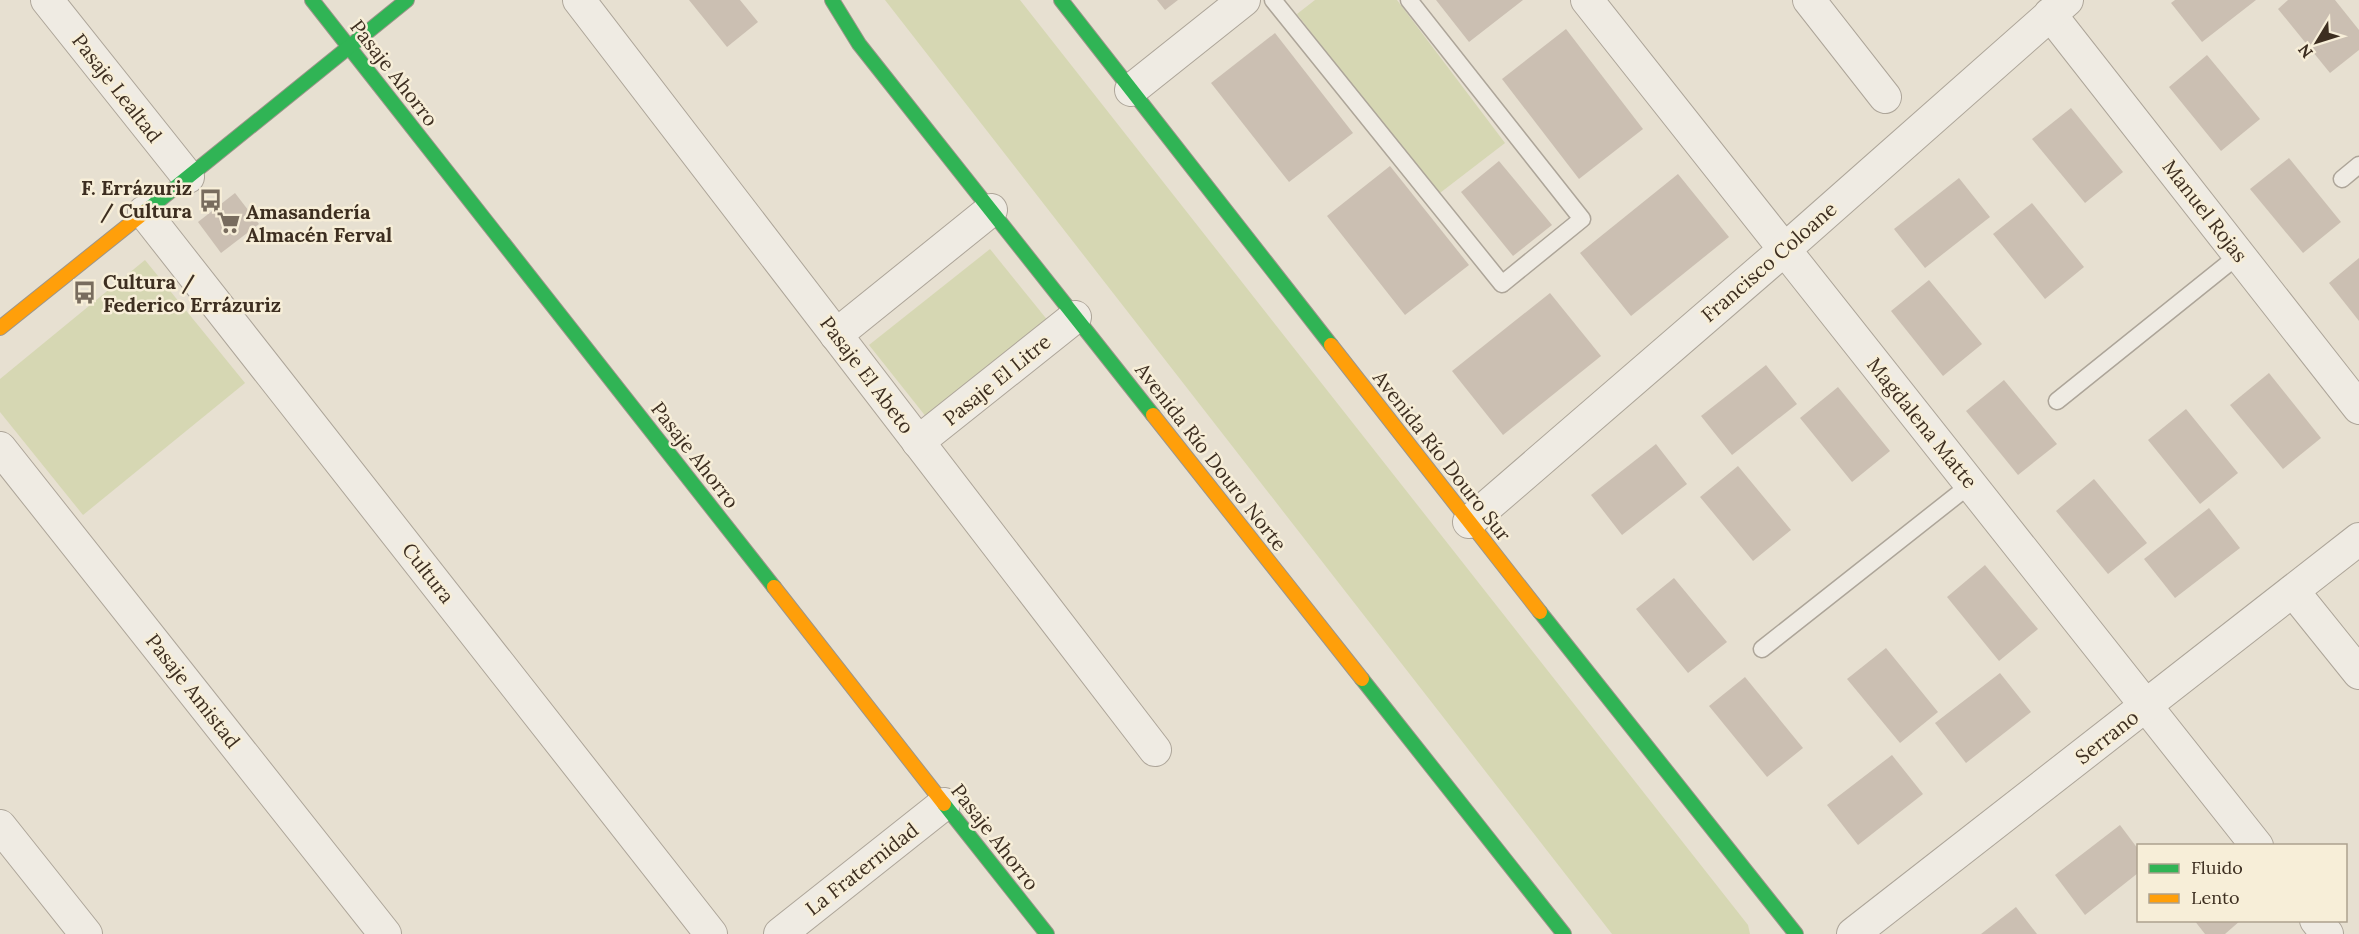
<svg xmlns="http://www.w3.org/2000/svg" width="2359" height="934" font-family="Lora,serif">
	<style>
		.green { fill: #d6d7b3 }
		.building { fill: #cbbfb2 }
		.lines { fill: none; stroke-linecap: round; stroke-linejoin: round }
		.lane-casing { stroke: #ada599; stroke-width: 19 }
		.street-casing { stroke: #ada599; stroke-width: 34 }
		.fast-casing { stroke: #9c958a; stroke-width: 16 }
		.slow-casing { stroke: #9c958a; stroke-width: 16 }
		.lane { stroke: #efebe3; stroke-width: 16 }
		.street { stroke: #efebe3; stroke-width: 32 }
		.fast { stroke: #30b455; stroke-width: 14 }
		.slow { stroke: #ff9f0a; stroke-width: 14 }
		.labels { text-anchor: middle; stroke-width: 5; stroke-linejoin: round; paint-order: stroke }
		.street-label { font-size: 20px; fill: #3d2e20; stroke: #f7eed8 }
		.poi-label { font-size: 20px; font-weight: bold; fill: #3d2e20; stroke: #f7eed8; text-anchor: start }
	</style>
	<rect width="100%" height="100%" fill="#e7e0d1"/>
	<g class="green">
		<polygon points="885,0 1020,0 1748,925 1750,934 1612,934"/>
		<polygon points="1315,0 1397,0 1505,143 1436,196 1297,14"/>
		<polygon points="990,249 1049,322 927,418 869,345"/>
		<polygon points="145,260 245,383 83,515 0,412 0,379"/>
	</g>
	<g class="building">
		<polygon points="689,0 740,0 758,22 727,47"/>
		<polygon points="1157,0 1178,0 1165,10"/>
		<polygon points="1436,0 1523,0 1469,42"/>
		<polygon points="2175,0 2256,0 2202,42 2171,3"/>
		<polygon points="2288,0 2335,0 2359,30 2359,50 2330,73 2278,9"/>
		<polygon points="1566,29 1643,129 1579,179 1502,79"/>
		<polygon points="1275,33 1353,133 1289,182 1211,83"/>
		<polygon points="2207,55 2260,119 2221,151 2169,87"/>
		<polygon points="2071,108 2123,172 2085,203 2032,139"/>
		<polygon points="2289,158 2341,222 2303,253 2250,189"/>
		<polygon points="1499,161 1552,225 1513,256 1461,192"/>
		<polygon points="1390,166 1469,265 1405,315 1327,216"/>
		<polygon points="1678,174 1729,237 1631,316 1580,253"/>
		<polygon points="1959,178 1990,217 1925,268 1894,229"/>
		<polygon points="235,193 259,224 221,253 198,222"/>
		<polygon points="2032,203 2084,267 2045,299 1993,234"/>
		<polygon points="2359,258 2359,321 2329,283"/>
		<polygon points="1929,280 1982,344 1943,376 1891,311"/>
		<polygon points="1550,293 1601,356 1503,435 1452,371"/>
		<polygon points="1766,365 1797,404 1732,455 1701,416"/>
		<polygon points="2269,373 2321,438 2283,469 2230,405"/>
		<polygon points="2004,380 2057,444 2018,475 1966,411"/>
		<polygon points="1838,387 1890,451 1852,482 1800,418"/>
		<polygon points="2186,409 2238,473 2200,504 2148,440"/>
		<polygon points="1656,444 1687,484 1622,535 1591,495"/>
		<polygon points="1738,466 1791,530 1753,561 1700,497"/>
		<polygon points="2094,479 2147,543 2108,574 2056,511"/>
		<polygon points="2209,508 2240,548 2175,598 2144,559"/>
		<polygon points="1985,565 2038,629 1999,661 1947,597"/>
		<polygon points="1674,578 1727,642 1688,673 1636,609"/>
		<polygon points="1886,648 1938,712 1900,743 1847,679"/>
		<polygon points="2000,673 2031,712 1966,763 1935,723"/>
		<polygon points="1745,677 1803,748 1767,777 1709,706"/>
		<polygon points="1892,755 1923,794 1858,845 1827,805"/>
		<polygon points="2120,825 2138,849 2138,873 2085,915 2055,875"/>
		<polygon points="2016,907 2037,934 1981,934"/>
		<polygon points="2194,920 2241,920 2225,934 2205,934"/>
	</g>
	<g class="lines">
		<defs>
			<g id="lane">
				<polyline points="1273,0 1502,284 1582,219 1409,0"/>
				<polyline points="2342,179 2359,165"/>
				<polyline points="2057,401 2240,254"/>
				<polyline points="1762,649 1971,484"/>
			</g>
			<g id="street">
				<polyline points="47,0 188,177"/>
				<polyline points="579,0 1155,750"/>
				<polyline points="1587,0 2257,846"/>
				<polyline points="1809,0 1885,97"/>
				<polyline points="2050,14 2359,408"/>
				<polyline points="1131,90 1244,0"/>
				<polyline points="144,212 711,934"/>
				<polyline points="836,335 991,210"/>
				<polyline points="918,442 1075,317"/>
				<polyline points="0,448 385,934"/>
				<polyline points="1469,522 1784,250 2067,0"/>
				<polyline points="2293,591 2359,673"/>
				<polyline points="0,826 86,934"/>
				<polyline points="2316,920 2327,934"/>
				<polyline points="780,934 944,804"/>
				<polyline points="1853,934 2359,539"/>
			</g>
			<g id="fast">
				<polyline points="312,0 774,587"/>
				<polyline points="832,0 859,44 1153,415"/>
				<polyline points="1061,0 1331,345"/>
				<polyline points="146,211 407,0"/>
				<polyline points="1540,612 1796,934"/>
				<polyline points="1362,679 1564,934"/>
				<polyline points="944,804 1047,934"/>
			</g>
			<g id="slow">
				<polyline points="0,328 146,211"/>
				<polyline points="1331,345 1540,612"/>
				<polyline points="1153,415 1362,679"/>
				<polyline points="774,587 944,804"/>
			</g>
		</defs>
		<use href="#lane" class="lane-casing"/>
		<use href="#street" class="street-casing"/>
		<use href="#fast" class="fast-casing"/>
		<use href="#slow" class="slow-casing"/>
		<use href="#lane" class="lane"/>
		<use href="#street" class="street"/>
		<use href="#fast" class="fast"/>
		<use href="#slow" class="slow"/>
	</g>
	<defs>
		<symbol id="bus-bare" viewBox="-9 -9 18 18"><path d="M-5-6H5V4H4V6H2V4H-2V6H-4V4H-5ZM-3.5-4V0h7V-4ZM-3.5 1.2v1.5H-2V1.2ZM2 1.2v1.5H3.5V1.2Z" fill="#786c5e" stroke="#f7eed8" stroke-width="2.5" paint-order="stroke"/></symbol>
		<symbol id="supermarket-bare" viewBox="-9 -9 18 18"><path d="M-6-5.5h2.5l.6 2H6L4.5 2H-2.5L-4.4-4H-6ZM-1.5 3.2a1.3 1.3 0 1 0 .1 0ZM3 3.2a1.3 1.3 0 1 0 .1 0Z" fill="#786c5e" stroke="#f7eed8" stroke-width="2.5" paint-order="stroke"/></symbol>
	</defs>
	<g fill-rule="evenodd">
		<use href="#bus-bare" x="194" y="184" width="33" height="33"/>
		<use href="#supermarket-bare" x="212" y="206" width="33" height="33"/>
		<use href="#bus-bare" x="68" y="276" width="33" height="33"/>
	</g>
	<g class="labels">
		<g class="street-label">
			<text transform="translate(394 73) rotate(52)" y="7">Pasaje Ahorro</text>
			<text transform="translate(117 88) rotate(52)" y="7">Pasaje Lealtad</text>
			<text transform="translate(2205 211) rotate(52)" y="7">Manuel Rojas</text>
			<text transform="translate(1769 262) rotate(-41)" y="7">Francisco Coloane</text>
			<text transform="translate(867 375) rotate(53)" y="7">Pasaje El Abeto</text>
			<text transform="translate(997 380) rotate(-39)" y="7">Pasaje El Litre</text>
			<text transform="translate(1922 423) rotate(51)" y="7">Magdalena Matte</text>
			<text transform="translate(695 455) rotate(52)" y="7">Pasaje Ahorro</text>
			<text transform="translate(1442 456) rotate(52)" y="7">Avenida Río Douro Sur</text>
			<text transform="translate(1211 457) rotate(52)" y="7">Avenida Río Douro Norte</text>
			<text transform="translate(428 573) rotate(52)" y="7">Cultura</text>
			<text transform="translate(193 691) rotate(52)" y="7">Pasaje Amistad</text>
			<text transform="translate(2107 737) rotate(-38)" y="7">Serrano</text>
			<text transform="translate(995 837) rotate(52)" y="7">Pasaje Ahorro</text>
			<text transform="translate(862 869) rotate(-38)" y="7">La Fraternidad</text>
		</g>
		<g class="poi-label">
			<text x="192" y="195" text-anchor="end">F. Errázuriz<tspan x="192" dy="23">/ Cultura</tspan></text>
			<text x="246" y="219">Amasandería<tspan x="246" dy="23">Almacén Ferval</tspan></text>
			<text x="103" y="289">Cultura /<tspan x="103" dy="23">Federico Errázuriz</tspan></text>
		</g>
	</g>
	<rect x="2137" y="844" width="210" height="78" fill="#f7eed8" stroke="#ada18e" stroke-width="1.5"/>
	<rect x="2149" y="864" width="30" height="9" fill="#30b455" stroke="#ada18e" stroke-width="1.5"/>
	<text x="2191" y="874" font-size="18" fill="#3d2e20">Fluido</text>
	<rect x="2149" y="894" width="30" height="9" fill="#ff9f0a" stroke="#ada18e" stroke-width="1.5"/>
	<text x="2191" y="904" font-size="18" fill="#3d2e20">Lento</text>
	<g transform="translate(2317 42) rotate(232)" stroke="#f7eed8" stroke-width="4.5" paint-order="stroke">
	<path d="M0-4.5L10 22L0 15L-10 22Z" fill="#3d2e20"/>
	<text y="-9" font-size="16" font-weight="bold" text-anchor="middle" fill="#3d2e20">N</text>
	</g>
</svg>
